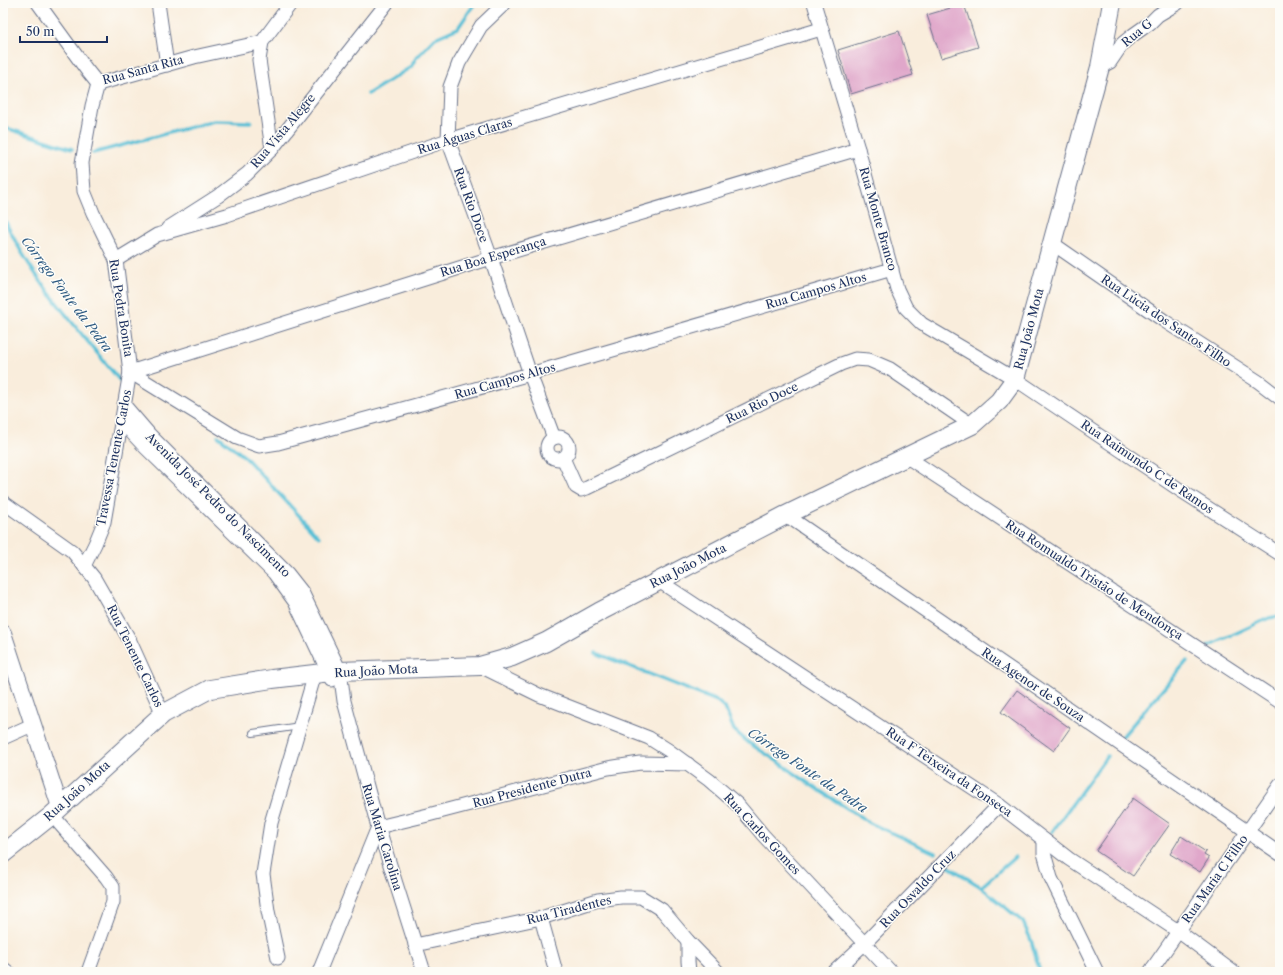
<svg xmlns="http://www.w3.org/2000/svg" width="1283" height="975" font-family="'Libre Caslon Text',serif">
	<style>
		.lines { fill: none; stroke-linecap: round; stroke-linejoin: round }
		.stream { stroke: #58bfd6; stroke-width: 3.5 }
		.building { fill: #e0a7ca }
		.service-casing { stroke: #69728a; stroke-width: 8 }
		.minor-casing { stroke: #69728a; stroke-width: 15 }
		.tertiary-casing { stroke: #69728a; stroke-width: 18 }
		.secondary-casing { stroke: #69728a; stroke-width: 20 }
		.service { stroke: #fff; stroke-width: 6 }
		.minor { stroke: #fff; stroke-width: 13 }
		.tertiary { stroke: #fff; stroke-width: 16 }
		.secondary { stroke: #fff; stroke-width: 18 }
		.labels { text-anchor: middle; stroke-width: 3; stroke-linejoin: round; paint-order: stroke }
		.street-label { font-size: 12px; fill: #1b2f5e; stroke: #fdfcf7 }
		.water-label { font-size: 13px; font-style: italic; fill: #2d5a82; stroke: #fdfcf7 }
	</style>
	<rect width="100%" height="100%" fill="#fdfcf7"/>
	<filter id="ink" filterUnits="userSpaceOnUse"><feTurbulence type="fractalNoise" baseFrequency=".025" numOctaves="2"/><feDisplacementMap in="SourceGraphic" scale="8" xChannelSelector="R" yChannelSelector="G"/><feConvolveMatrix kernelMatrix="1 2 1 2 8 2 1 2 1" color-interpolation-filters="sRGB"/></filter>
	<filter id="wash" filterUnits="userSpaceOnUse"><feTurbulence type="fractalNoise" baseFrequency=".012" numOctaves="4" result="noise"/><feDisplacementMap in="SourceGraphic" scale="16" xChannelSelector="R" yChannelSelector="G"/><feGaussianBlur stdDeviation="0.9" result="paint"/><feColorMatrix in="noise" values="0 0 0 0 0 0 0 0 0 0 0 0 0 0 0 0 0 1.4 0 .05"/><feComposite in="paint" operator="in"/></filter>
	<g filter="url(#wash)">
		<rect width="100%" height="100%" fill="#f9eddc"/>
		<g class="lines">
			<g class="stream">
				<polyline points="368,94 411,67 416,58 435,38 458,28 475,3"/>
				<polyline points="3,127 72,149"/>
				<polyline points="93,153 214,121 251,122"/>
				<path d="M3,216C28,275 80,331 120,381"/>
				<polyline points="218,436 245,457 319,537"/>
				<polyline points="1208,646 1269,618 1280,616"/>
				<polyline points="596,653 717,701 725,708 734,730 749,743 780,763 811,785 870,823 935,853"/>
				<polyline points="1121,738 1187,661"/>
				<polyline points="1052,832 1107,756"/>
				<polyline points="948,866 981,887 1023,922 1031,940 1040,972"/>
				<polyline points="981,887 1015,857"/>
			</g>
		</g>
		<g id="blocks">
			<g class="building">
				<polygon points="964,4 978,47 941,58 927,15"/>
				<polygon points="899,31 913,75 851,94 838,50"/>
				<polygon points="1017,690 1070,728 1054,751 1001,712"/>
				<polygon points="1133,798 1170,824 1133,876 1096,851"/>
				<polygon points="1181,836 1206,852 1204,855 1209,858 1200,872 1170,854"/>
			</g>
		</g>
	</g>
	<g filter="url(#ink)">
		<use href="#blocks" fill-opacity="0" stroke="#69728a" stroke-width="1"/>
		<g class="lines">
			<defs>
				<polyline id="service" points="253,733 300,726"/>
				<g id="minor">
					<polyline points="38,3 86,69 98,84 194,57 262,42"/>
					<polyline points="158,3 167,65"/>
					<polyline points="505,3 481,26 459,63 450,87 448,140 491,258 530,374 554,438"/>
					<polyline points="814,3 858,149 897,289 906,308 922,324 1015,379 1183,492 1280,554"/>
					<polyline points="1100,67 1110,62 1123,43 1133,35 1150,23 1158,15 1178,3"/>
					<polyline points="272,149 259,60 262,42 291,3"/>
					<polyline points="168,228 218,196 247,174 272,149 387,3"/>
					<polyline points="1052,243 1166,322 1259,382 1280,398"/>
					<polyline points="116,260 157,235 227,215 448,140 821,29"/>
					<polyline points="130,372 237,438 259,446 278,443 530,374 892,269"/>
					<polyline points="130,372 491,258 858,149"/>
					<polyline points="124,405 149,434 287,573 302,592 340,671 344,701 378,827 424,972"/>
					<polyline points="122,419 132,433 145,447 274,573 295,602 332,680"/>
					<circle cx="558" cy="448" r="11"/>
					<polyline points="907,457 1280,702"/>
					<polyline points="563,458 576,487 581,490 587,488 841,364 855,359 869,360 890,369 972,425"/>
					<polyline points="3,502 72,551 94,578 129,639 163,714"/>
					<polyline points="786,515 1280,854"/>
					<polyline points="84,566 95,544 104,522 130,372 116,260 93,213 84,191 82,163 92,106 98,84"/>
					<polyline points="659,581 999,805 1069,859 1178,931 1233,972"/>
					<polyline points="480,666 539,695 649,738 668,750 709,780 738,805 763,835 891,972"/>
					<polyline points="3,738 32,725"/>
					<polyline points="52,815 106,877 113,887 113,902 88,972"/>
					<polyline points="1044,840 1044,853 1051,878 1097,972"/>
					<polyline points="541,918 556,972"/>
					<polyline points="688,941 688,961 689,972"/>
					<polyline points="415,945 541,918 598,900 621,897 641,897 662,910 688,941 718,972"/>
					<polyline points="278,958 268,911 263,874 271,823 315,674"/>
					<polyline points="3,968 8,972"/>
					<polyline points="319,972 378,827 428,815 608,768 640,763 688,764"/>
					<polyline points="834,972 864,944 999,805"/>
					<polyline points="1150,972 1280,785"/>
				</g>
				<polyline id="tertiary" points="3,633 60,807"/>
				<polyline id="secondary" points="3,854 52,815 163,714 210,689 272,679 340,671 480,666 512,657 546,642 599,612 786,515 972,425 999,401 1015,379 1100,67 1112,3"/>
			</defs>
			<use href="#service" class="service-casing"/>
			<use href="#minor" class="minor-casing"/>
			<use href="#tertiary" class="tertiary-casing"/>
			<use href="#secondary" class="secondary-casing"/>
			<use href="#service" class="service"/>
			<use href="#minor" class="minor"/>
			<use href="#tertiary" class="tertiary"/>
			<use href="#secondary" class="secondary"/>
		</g>
	</g>
	<g class="labels">
		<g class="street-label">
			<text transform="translate(1137 33) rotate(-40)" y="4">Rua G</text>
			<text transform="translate(143 70) rotate(-15)" y="4">Rua Santa Rita</text>
			<text transform="translate(283 131) rotate(-50)" y="4">Rua Vista Alegre</text>
			<text transform="translate(465 136) rotate(-17)" y="4">Rua Águas Claras</text>
			<text transform="translate(471 205) rotate(70)" y="4">Rua Rio Doce</text>
			<text transform="translate(878 219) rotate(74)" y="4">Rua Monte Branco</text>
			<text transform="translate(493 257) rotate(-17)" y="4">Rua Boa Esperança</text>
			<text transform="translate(816 291) rotate(-16)" y="4">Rua Campos Altos</text>
			<text transform="translate(121 308) rotate(81)" y="4">Rua Pedra Bonita</text>
			<text transform="translate(1166 321) rotate(34)" y="4">Rua Lúcia dos Santos Filho</text>
			<text transform="translate(1029 329) rotate(-75)" y="4">Rua João Mota</text>
			<text transform="translate(505 381) rotate(-16)" y="4">Rua Campos Altos</text>
			<text transform="translate(762 403) rotate(-26)" y="4">Rua Rio Doce</text>
			<text transform="translate(114 458) rotate(-79)" y="4">Travessa Tenente Carlos</text>
			<text transform="translate(1147 467) rotate(34)" y="4">Rua Raimundo C de Ramos</text>
			<text transform="translate(218 505) rotate(45)" y="4">Avenida José Pedro do Nascimento</text>
			<text transform="translate(688 566) rotate(-27)" y="4">Rua João Mota</text>
			<text transform="translate(1094 580) rotate(33)" y="4">Rua Romualdo Tristão de Mendonça</text>
			<text transform="translate(135 656) rotate(64)" y="4">Rua Tenente Carlos</text>
			<text transform="translate(376 671) rotate(-3)" y="4">Rua João Mota</text>
			<text transform="translate(1033 685) rotate(34)" y="4">Rua Agenor de Souza</text>
			<text transform="translate(949 772) rotate(34)" y="4">Rua F Teixeira da Fonseca</text>
			<text transform="translate(532 788) rotate(-15)" y="4">Rua Presidente Dutra</text>
			<text transform="translate(77 791) rotate(-42)" y="4">Rua João Mota</text>
			<text transform="translate(762 834) rotate(47)" y="4">Rua Carlos Gomes</text>
			<text transform="translate(382 837) rotate(73)" y="4">Rua Maria Carolina</text>
			<text transform="translate(1215 879) rotate(-55)" y="4">Rua Maria C Filho</text>
			<text transform="translate(918 889) rotate(-46)" y="4">Rua Osvaldo Cruz</text>
			<text transform="translate(569 910) rotate(-14)" y="4">Rua Tiradentes</text>
		</g>
		<g class="water-label">
			<text transform="translate(67 294) rotate(53)" y="5">Córrego Fonte da Pedra</text>
			<text transform="translate(808 770) rotate(34)" y="5">Córrego Fonte da Pedra</text>
		</g>
	</g>
	<rect width="1283" height="975" fill="none" stroke="#fdfcf7" stroke-width="16"/>
	<path d="M20 36v6h87v-6" fill="none" stroke="#1b2f5e" stroke-width="2"/>
	<text x="26" y="36" font-size="12" fill="#1b2f5e" stroke="#fdfcf7" stroke-width="3" paint-order="stroke">50 m</text>
</svg>
